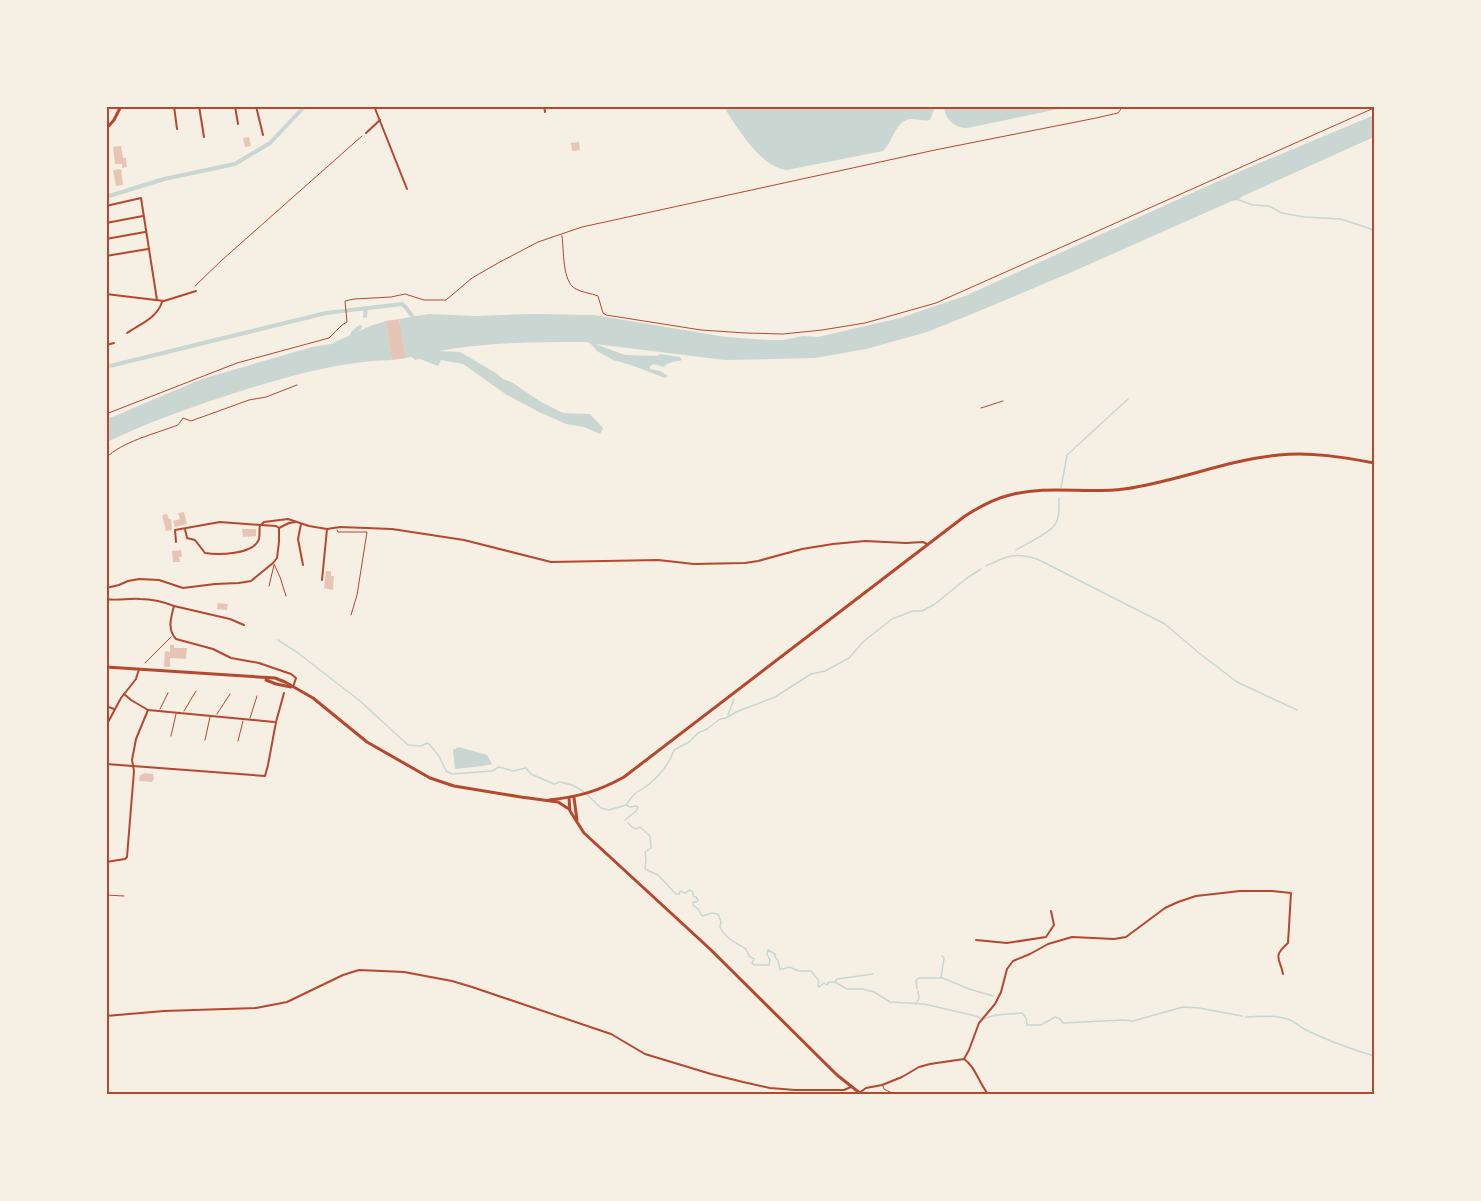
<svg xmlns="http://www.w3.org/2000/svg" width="1481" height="1201" font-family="'Sofia Sans Condensed',sans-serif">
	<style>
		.water { fill: #c9d6d2 }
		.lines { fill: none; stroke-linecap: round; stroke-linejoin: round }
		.stream { stroke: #c9d6d2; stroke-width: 1.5 }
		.canal { stroke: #c9d6d2; stroke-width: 4 }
		.building { fill: #e6c5b7 }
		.path { stroke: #b5482f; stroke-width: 1 }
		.service { stroke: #b5482f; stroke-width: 1 }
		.minor { stroke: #b5482f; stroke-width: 2 }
		.secondary { stroke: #b5482f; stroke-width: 3 }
		.neatline { fill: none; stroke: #b5482f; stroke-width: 2 }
	</style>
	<rect width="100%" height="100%" fill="#f6efe4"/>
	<g class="water">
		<path d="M724,107H935L930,120C923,122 913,117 906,120C894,126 892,143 883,151L787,170C761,168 736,126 724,107Z"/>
		<path d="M944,107V106L1068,107L967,128C954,128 945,119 944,107Z"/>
		<path d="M1374,115V137L1243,196L1238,200L1232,201L1065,275L972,314L927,332L866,349L815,358L725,360L595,344L625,355L657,356L660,354L680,357L682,360C675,362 669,361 664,367L654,364L650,366V369L660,371L668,376L665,378L631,365L613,360L597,351L591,344L587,342C537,342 488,342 439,351L460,352L496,373L503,379L513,383L541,402L563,413L590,414L603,428L600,434L584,427L566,424L539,412L507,395L463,364L441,360L438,366L420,359L415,360L412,357L406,358L399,319L429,314L475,316L533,314L594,315L726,337L768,340H783L803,336L818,337L900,318L965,296L1243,170Z"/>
		<path d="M386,321L392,360C345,361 301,373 257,386C206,402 155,419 107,442V419L117,415L202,379L312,347L331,344L370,326Z"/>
		<polygon points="459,747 487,755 492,764 483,766 455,769 453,750"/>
	</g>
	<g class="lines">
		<g class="stream">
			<polyline points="1236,199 1253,205 1269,206 1282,213 1304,217 1341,219 1374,230"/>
			<polyline points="1061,488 1067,455 1128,399"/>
			<path d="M1016,550C1026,544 1052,532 1056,523C1060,516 1059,506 1059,498"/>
			<path d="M986,566C1007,556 1014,552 1037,559L1165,624L1199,653L1237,682L1297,710"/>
			<polyline points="278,640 298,653 360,701 408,745 421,746 427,743 429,744 439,756 446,771 452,774 492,771 499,767 513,771 526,768 531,774 554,784 560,782 572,785 583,791 601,808 609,810 626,805 630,807 636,806 638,807 636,811 625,820"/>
			<polyline points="728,715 734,699"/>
			<path d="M626,805C629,801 632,796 636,793C639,790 640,791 644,788C657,779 669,765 674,750L689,742L698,733L707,729L720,719L726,718L736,712L775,697L811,674L825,671L849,658L864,641L892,619L913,611H922L935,604L967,578L981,569"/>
			<path d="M628,823L632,827L636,829L640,827L650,836L651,848L645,852L646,860L645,869L658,875L676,894H679L680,891L685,893L690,890L693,892V896L696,897L698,900L697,902H693V905L698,909L702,916L712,913L718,914L721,922L720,927C725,938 736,943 746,949L749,956L754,959L752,963L754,965H769L770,960L767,954L768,950L775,954V957L778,960L780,969H783L789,967L799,971H811L819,981L818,985L819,987L824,983L827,985L829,982H835L837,979L873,974"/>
			<polyline points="941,978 944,958 942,956"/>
			<polyline points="835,982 847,989 862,989 874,992 890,1002 924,1004 976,1016 980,1018"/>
			<polyline points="917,989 916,980 919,978 943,978 969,989 993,996"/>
			<polyline points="916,1004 919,998 918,991"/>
			<path d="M1246,1017C1259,1016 1272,1015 1284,1018C1292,1019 1297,1025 1304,1029C1326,1040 1351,1049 1374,1056"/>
			<path d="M984,1019C994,1013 1010,1015 1022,1013L1026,1018L1027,1025H1041L1055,1017L1060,1019L1063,1023L1123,1020L1133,1021L1183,1007L1199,1008L1242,1016"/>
		</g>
		<g class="canal">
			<polyline points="106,197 164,179 235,164 270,143 305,106"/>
			<polyline points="365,316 366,308"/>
			<polyline points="351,338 353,333 360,327"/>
			<path d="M106,367L326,313L402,304C408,308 410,315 414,318"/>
		</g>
	</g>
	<g class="building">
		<polygon points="249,137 251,146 245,147 243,138"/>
		<polygon points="579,142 580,150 572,151 571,143"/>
		<polygon points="121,146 123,158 126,158 127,167 122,168 122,164 115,164 113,147"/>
		<polygon points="121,169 123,185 116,186 113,170"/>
		<polygon points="399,319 406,358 392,360 386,321"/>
		<polygon points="184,512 187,524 175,527 173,521 180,519 178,513"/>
		<polygon points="167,514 169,519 171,519 172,530 166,531 162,515"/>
		<polygon points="242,529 256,529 256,536 243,537"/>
		<polygon points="181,550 182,557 179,557 180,562 173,562 172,551"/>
		<polygon points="326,571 331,571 331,576 334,576 333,590 324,588"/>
		<polygon points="218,603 228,604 227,610 217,609"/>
		<polygon points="170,645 174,645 174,648 187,648 186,659 170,658 170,667 164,667 165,651 170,652"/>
		<polygon points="144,773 153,774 154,778 152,782 139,781 140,775 142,775"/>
	</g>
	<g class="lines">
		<g class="path">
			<path d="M562,236C564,249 562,283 576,289C583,293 591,293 598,296L603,313L606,315L701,330L746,333L783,334L822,330L865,323L936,303L1374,108"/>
			<polyline points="195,286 222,260 362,136"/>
			<polyline points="981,408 1003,401"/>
			<polyline points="106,414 237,363 329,338 342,325 347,322 345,301 354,299 391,297 405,294 424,300 446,300 472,278 498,263 538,242 582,227 935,150 1096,118 1118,113 1123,106"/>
			<path d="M106,458C121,442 157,433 178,425L183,418L191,421L249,400L266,397L297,385"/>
		</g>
		<g class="service">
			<polyline points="337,530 338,532 367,532 357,595 351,615"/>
			<polyline points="274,564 280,577 286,596"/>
			<polyline points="269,586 274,565"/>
			<polyline points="145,663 171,637"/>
			<polyline points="160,709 168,693"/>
			<polyline points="184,711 196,691"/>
			<polyline points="217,714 230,694"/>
			<polyline points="250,718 257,696"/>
			<polyline points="171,736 176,714"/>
			<polyline points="205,740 210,717"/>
			<polyline points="238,741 243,721"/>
			<polyline points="106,895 124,896"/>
			<polyline points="883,1086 884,1089 892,1093 900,1094"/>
		</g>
		<g class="minor">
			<polyline points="174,106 177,129"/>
			<polyline points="199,106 204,137"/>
			<polyline points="235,106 238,124"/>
			<polyline points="256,106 263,135"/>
			<polyline points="374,106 407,189"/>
			<polyline points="544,106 545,112"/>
			<polyline points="366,133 380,120"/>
			<polyline points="106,206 141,198 157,300"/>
			<polyline points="106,223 143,216"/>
			<polyline points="106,239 145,232"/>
			<polyline points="106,256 148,249"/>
			<polyline points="106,294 164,301 196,291"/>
			<path d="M127,333C140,324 157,318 162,302"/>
			<polyline points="106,345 114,343"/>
			<polyline points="301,524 298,539 303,565"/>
			<polyline points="261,525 276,526 279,528"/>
			<polyline points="279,528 289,523 296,522"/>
			<path d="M185,529L187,538L195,540L205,553C217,555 254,555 259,539C260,535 259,529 260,525"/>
			<polyline points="176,542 175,530 220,522 261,525 264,522 288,519 309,526 327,529 340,527 392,529 464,540 551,562 658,560 694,564 745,563 758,561 802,549 833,544 865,541 906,543 923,542 927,544"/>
			<polyline points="322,580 327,529"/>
			<polyline points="106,588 119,585 128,581 139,579 159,580 183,588 215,584 239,583 251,581 273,563 277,558 279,542 279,528"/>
			<path d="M106,599C117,601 129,598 140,599C151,599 164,602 174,606L230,619L244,625"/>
			<path d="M174,606C171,617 167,630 176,639L213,649L231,658L259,663L291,674L296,678L293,687"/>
			<polyline points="124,694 131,700 148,710 274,722"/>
			<polyline points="106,706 114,709"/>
			<polyline points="106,726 121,698 136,679 139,669"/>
			<polyline points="106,764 265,776 268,765 276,722 284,693"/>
			<polyline points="106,862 125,859 127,857 134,771 132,760 136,739 148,710"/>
			<polyline points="976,940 1007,943 1046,937 1054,925 1051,911"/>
			<polyline points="106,1016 164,1011 256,1008 287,1002 343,975 359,970 404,972 452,981 472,987 611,1034 645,1054 711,1074 743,1082 770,1088 795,1090 844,1090 851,1087"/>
			<path d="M964,1059L969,1050L979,1023L995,1004L1001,992L1007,969L1013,961L1030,954L1048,944L1072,937L1114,939L1126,937L1165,908L1178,902L1196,896L1240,891H1272L1291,893L1288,943C1272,957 1280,958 1283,974"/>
			<path d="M859,1093L866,1088L882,1085L902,1077L919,1067L930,1064L964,1059C975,1066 979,1083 988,1094"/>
		</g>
		<g class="secondary">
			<polyline points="106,129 114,120 121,106"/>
			<polyline points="106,667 275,678 285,682 313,698 367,742 430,778 454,786 521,797 558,802 569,809"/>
			<polyline points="266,680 276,684 291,687"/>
			<polyline points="569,798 570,811 584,833 710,949 837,1075 861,1094"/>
			<polyline points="574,798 577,820"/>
			<path d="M549,800C578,797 599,791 624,777L965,516C979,507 993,499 1010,495C1047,485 1086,494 1124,489C1176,482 1226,460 1279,455C1312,452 1343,457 1374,463"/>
		</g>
	</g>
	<rect width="1481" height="1201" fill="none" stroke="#f6efe4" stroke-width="216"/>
	<rect x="108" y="108" width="1265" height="985" class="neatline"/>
</svg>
